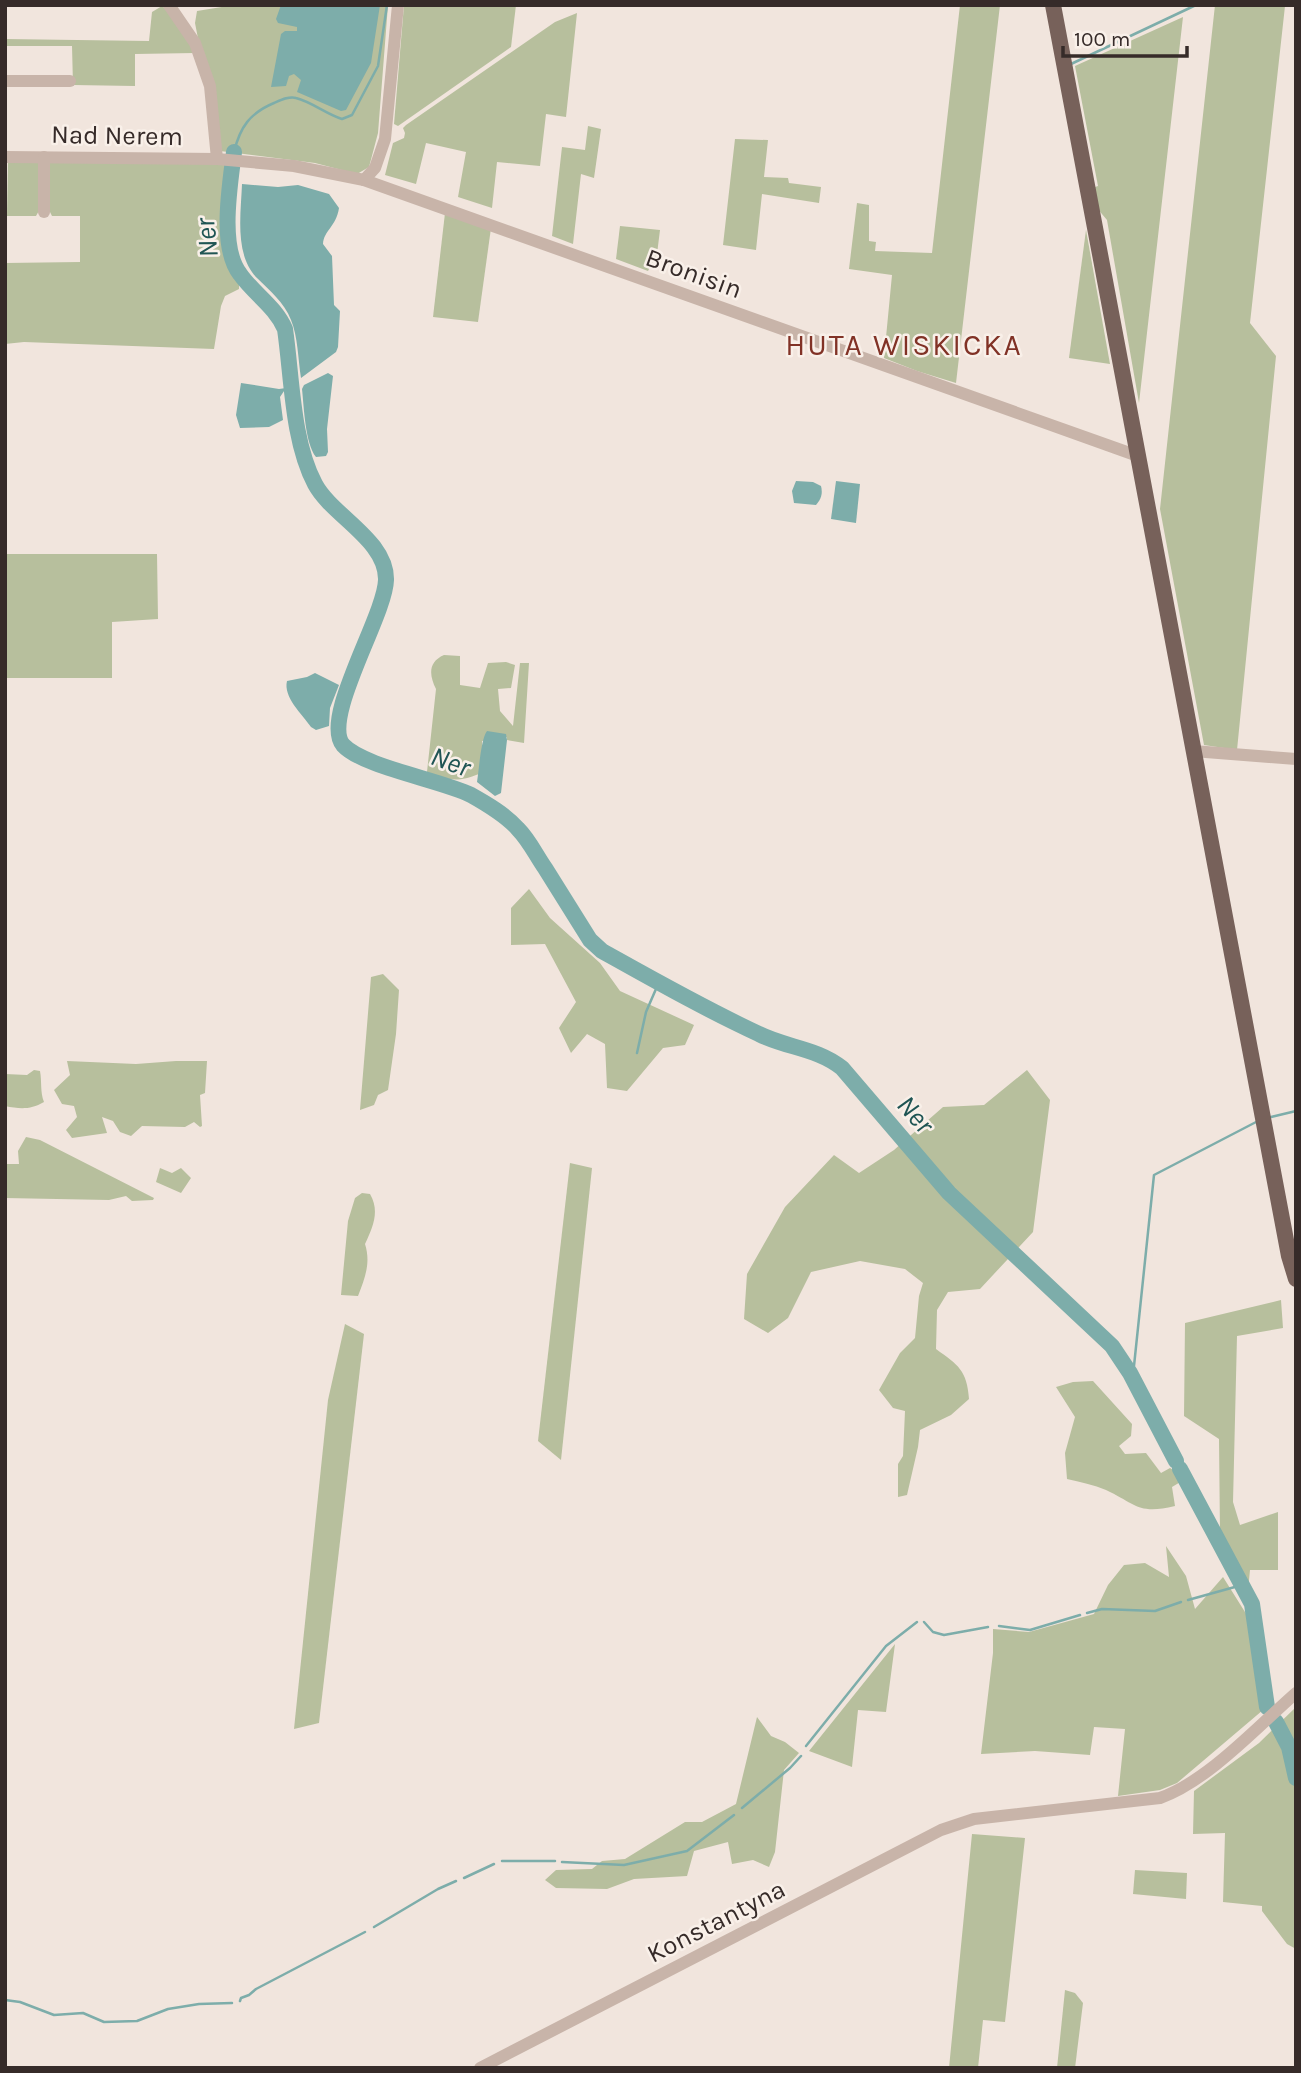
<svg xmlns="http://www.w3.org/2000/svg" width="1301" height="2073" font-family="Karla,sans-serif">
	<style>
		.green { fill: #b7bf9d }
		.water { fill: #7dadaa }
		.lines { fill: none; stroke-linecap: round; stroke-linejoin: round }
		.stream { stroke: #7dadaa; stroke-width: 2.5 }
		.river { stroke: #7dadaa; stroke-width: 16 }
		.minor { stroke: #c8b4a9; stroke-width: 12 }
		.major { stroke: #77615a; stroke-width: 16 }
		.labels { text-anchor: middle; stroke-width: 5; stroke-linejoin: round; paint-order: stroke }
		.street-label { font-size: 26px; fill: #362b29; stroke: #f9f0e9 }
		.water-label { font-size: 28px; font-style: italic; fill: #205554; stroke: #f9f0e9 }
		.quarter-label { font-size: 30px; letter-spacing: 2px; fill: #813226; stroke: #f9f0e9 }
	</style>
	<rect width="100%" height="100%" fill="#f1e5dd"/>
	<g class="green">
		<polygon points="234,5 388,5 378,133 369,167 357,174 315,163 220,151 195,23 197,11"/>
		<polygon points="404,5 516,5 511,47 398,126 394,124"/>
		<polygon points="960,5 1000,5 956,383 917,371 884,358 892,275 849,269 857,203 869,205 869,241 876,242 875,251 932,253"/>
		<polygon points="1215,5 1292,5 1285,6 1250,323 1276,356 1237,750 1204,745 1160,509"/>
		<polygon points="162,6 171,13 195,53 135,54 135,86 73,85 72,46 5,46 5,39 149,41 152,12"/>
		<polygon points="577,13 566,117 546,114 540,166 497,162 492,208 458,197 466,152 426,143 416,184 385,175 393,143 404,138 405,133 403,128 406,125 555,22"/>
		<polygon points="1183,17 1139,403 1107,220 1097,208 1092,188 1098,186 1075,66"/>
		<polygon points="588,126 601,129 594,178 581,174 573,244 552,236 562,147 585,150"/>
		<polygon points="735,139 768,140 764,177 788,178 789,183 821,187 819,203 762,194 756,250 723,245"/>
		<polygon points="209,162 230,166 224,224 239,282 239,289 225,296 221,306 214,349 24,342 5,344 5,263 80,262 80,216 52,216 48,208 48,163"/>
		<polygon points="8,163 40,163 40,209 36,216 7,216"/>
		<polygon points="445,213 491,228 478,322 433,317"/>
		<polygon points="620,226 660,230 657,254 648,271 616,259"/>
		<polygon points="1086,230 1110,364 1069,358"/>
		<polygon points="5,554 157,554 158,619 112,622 112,678 5,678"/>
		<path d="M444,655L460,656V685L480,688L488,663L506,662L515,665L511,688L498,689L500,711L513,726L520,663H529L524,743L507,740V737L482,741V757L479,774C456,783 449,780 427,772L436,689C429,675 428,662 444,655Z"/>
		<polygon points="529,889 550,918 600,963 620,991 694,1025 685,1045 663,1048 627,1091 607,1088 605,1044 587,1034 571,1053 559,1028 576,1002 545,944 511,945 511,908"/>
		<polygon points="383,974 399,990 396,1034 388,1090 378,1095 374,1105 360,1110 371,977"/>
		<polygon points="67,1061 136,1064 176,1061 207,1061 205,1093 200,1095 202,1126 200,1127 194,1122 185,1127 142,1126 131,1136 120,1132 113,1121 102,1117 107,1133 72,1138 66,1130 77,1117 74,1106 62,1104 54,1090 70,1075"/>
		<path d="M34,1070L40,1071C42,1082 40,1092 44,1102C30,1110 20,1109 5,1106V1074L27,1075Z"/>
		<path d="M1027,1070L1050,1100L1033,1232L980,1289L948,1292L937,1310L936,1349C958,1365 967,1370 969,1399L951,1415L920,1430L918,1447L907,1495L898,1497V1464L903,1456L905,1411L893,1408L879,1390L900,1353L915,1338L919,1296L923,1283L905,1269L860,1261L811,1272L788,1318L768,1333L744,1319L747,1274L785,1207L834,1155L859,1173L894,1150L943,1107L984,1105Z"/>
		<polygon points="26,1137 40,1140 154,1198 153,1200 132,1201 126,1196 109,1200 5,1198 5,1164 19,1164 18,1151"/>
		<polygon points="570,1163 592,1168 561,1460 538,1441"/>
		<polygon points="160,1168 172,1173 181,1168 191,1178 181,1193 156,1182"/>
		<path d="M362,1193L370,1194C380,1211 373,1227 365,1244C371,1263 365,1278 358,1296L341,1295L348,1221L355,1198Z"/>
		<polygon points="1281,1300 1283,1328 1237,1336 1233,1502 1240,1525 1278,1512 1278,1570 1250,1570 1248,1591 1220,1533 1219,1439 1184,1416 1185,1323"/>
		<polygon points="345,1324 364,1334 319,1723 294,1729 328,1400"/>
		<path d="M1093,1381L1132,1424L1131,1436L1119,1446L1125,1454L1146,1453L1161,1473L1170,1468L1180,1474L1182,1481L1172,1487L1175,1506C1138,1515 1136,1504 1106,1490C1094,1485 1080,1482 1067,1479L1065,1453L1075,1417L1056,1387L1073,1382Z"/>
		<polygon points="1166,1546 1186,1576 1195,1609 1223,1577 1250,1620 1263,1710 1177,1783 1160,1790 1118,1796 1125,1729 1094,1727 1090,1755 1035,1751 981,1754 993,1653 993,1629 1029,1632 1094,1614 1108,1585 1124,1565 1145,1563 1169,1577"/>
		<polygon points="895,1644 886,1712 858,1710 852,1767 809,1751"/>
		<polygon points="1296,1707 1296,1949 1287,1944 1262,1911 1262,1906 1223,1902 1225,1833 1193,1834 1194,1791 1259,1743"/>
		<polygon points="757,1717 771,1736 785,1742 799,1753 784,1770 775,1852 769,1867 753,1860 732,1864 728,1842 694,1851 687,1876 634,1879 607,1889 556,1888 545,1880 556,1870 592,1869 602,1861 625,1859 685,1822 702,1822 736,1804"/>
		<polygon points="972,1834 1025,1838 1005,2022 983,2020 978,2068 949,2068"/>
		<polygon points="1135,1870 1187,1873 1186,1899 1133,1894"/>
		<polygon points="1065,1990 1075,1993 1083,2003 1075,2068 1057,2068"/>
	</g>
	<g class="water">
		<polygon points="281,5 380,5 371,63 346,110 341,111 297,92 301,80 294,74 289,76 286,86 271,87 281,34 285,31 297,31 297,27 278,23 276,19"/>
		<path d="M242,184L278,187L298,185L329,194L339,208C336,227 324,230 323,244L332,256L334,305L340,311L338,347L336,352L301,378C298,359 298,337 291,320C284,302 270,291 257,278C234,255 241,213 242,184Z"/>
		<path d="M328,373L333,376L327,429L328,452L326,456L316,457C305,443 304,407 302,389L304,385Z"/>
		<polygon points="241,383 279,389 286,388 280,397 283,420 269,427 240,428 236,415"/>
		<path d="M796,481L813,482L821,486C823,494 821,499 816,505L794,503L792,491Z"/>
		<polygon points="836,481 860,484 856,523 831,519"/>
		<path d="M315,673L339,685L330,708L329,726L316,730L311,727C302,714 283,697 287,681L307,677Z"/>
		<path d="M487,731L506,734L507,740L501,793L495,796L477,782C479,770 481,738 487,731Z"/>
	</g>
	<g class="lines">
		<g class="stream">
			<polyline points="1071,64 1196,5"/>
			<path d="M234,152C240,127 250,113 274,103C281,100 289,96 296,98C312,102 326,114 342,119L352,115L378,66L387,5"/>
			<polyline points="637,1053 646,1012 659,982"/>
			<polyline points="1271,1117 1296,1111"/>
			<polyline points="1130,1373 1134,1366 1154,1175 1258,1121"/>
			<polyline points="1188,1600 1242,1585"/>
			<polyline points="1087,1613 1102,1609 1155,1611 1181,1602"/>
			<polyline points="924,1622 933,1632 944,1635 988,1627"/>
			<polyline points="999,1626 1030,1630 1080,1615"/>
			<polyline points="806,1746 886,1646 917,1622"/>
			<polyline points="742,1808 790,1768 801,1756"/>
			<polyline points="502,1861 555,1861"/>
			<polyline points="562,1862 624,1865 687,1851 734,1815"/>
			<polyline points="464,1878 494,1864"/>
			<polyline points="374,1927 438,1889 456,1881"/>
			<polyline points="5,2000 20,2002 54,2015 83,2013 104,2022 137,2021 168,2009 199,2004 232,2003"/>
			<polyline points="240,2001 241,1998 249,1995 256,1989 365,1932"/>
		</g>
		<g class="river">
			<path d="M234,152C230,185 219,247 240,274C254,294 275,306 285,329C292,377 292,441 315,484C332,516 387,540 386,580C385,616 321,718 343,745C363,767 441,780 471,795C487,804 506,815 518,829C529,840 536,855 545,868C560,892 575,916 590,940L602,951C654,980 705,1009 759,1034C787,1048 817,1048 842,1068L949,1193L1112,1346L1130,1373L1176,1461"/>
			<polyline points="1180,1469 1252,1604 1267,1707"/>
			<polyline points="1276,1722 1289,1747 1296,1778"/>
		</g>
		<g class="minor">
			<polyline points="169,5 195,43 210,86 217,159"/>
			<polyline points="5,81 70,81"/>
			<polyline points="5,157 217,159 294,166 364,180 1138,456"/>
			<polyline points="364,180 375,168 385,139 398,5"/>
			<polyline points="44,212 44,157"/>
			<polyline points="1193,751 1296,759"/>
			<path d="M480,2068L941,1830L974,1819L1160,1798C1208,1781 1257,1727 1296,1693"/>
		</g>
		<polyline class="major" points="1053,5 1289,1256 1296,1279"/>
	</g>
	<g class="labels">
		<g class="street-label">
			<text transform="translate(117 135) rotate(1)" y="9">Nad Nerem</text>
			<text transform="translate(694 273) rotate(20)" y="9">Bronisin</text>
			<text transform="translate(716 1921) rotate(-27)" y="9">Konstantyna</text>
		</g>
		<g class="water-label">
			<text transform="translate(206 238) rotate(-96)" y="10">Ner</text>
			<text transform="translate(451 761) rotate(20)" y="10">Ner</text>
			<text transform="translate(916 1114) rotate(49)" y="10">Ner</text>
		</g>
		<g class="quarter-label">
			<text x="904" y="355">HUTA WISKICKA</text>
		</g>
	</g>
	<rect width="1301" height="2073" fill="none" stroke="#362b29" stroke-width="14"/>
	<path d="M1063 46v10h124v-10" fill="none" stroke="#362b29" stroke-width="3.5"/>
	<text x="1074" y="46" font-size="21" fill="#362b29" stroke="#f9f0e9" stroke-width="5" paint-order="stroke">100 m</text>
</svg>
